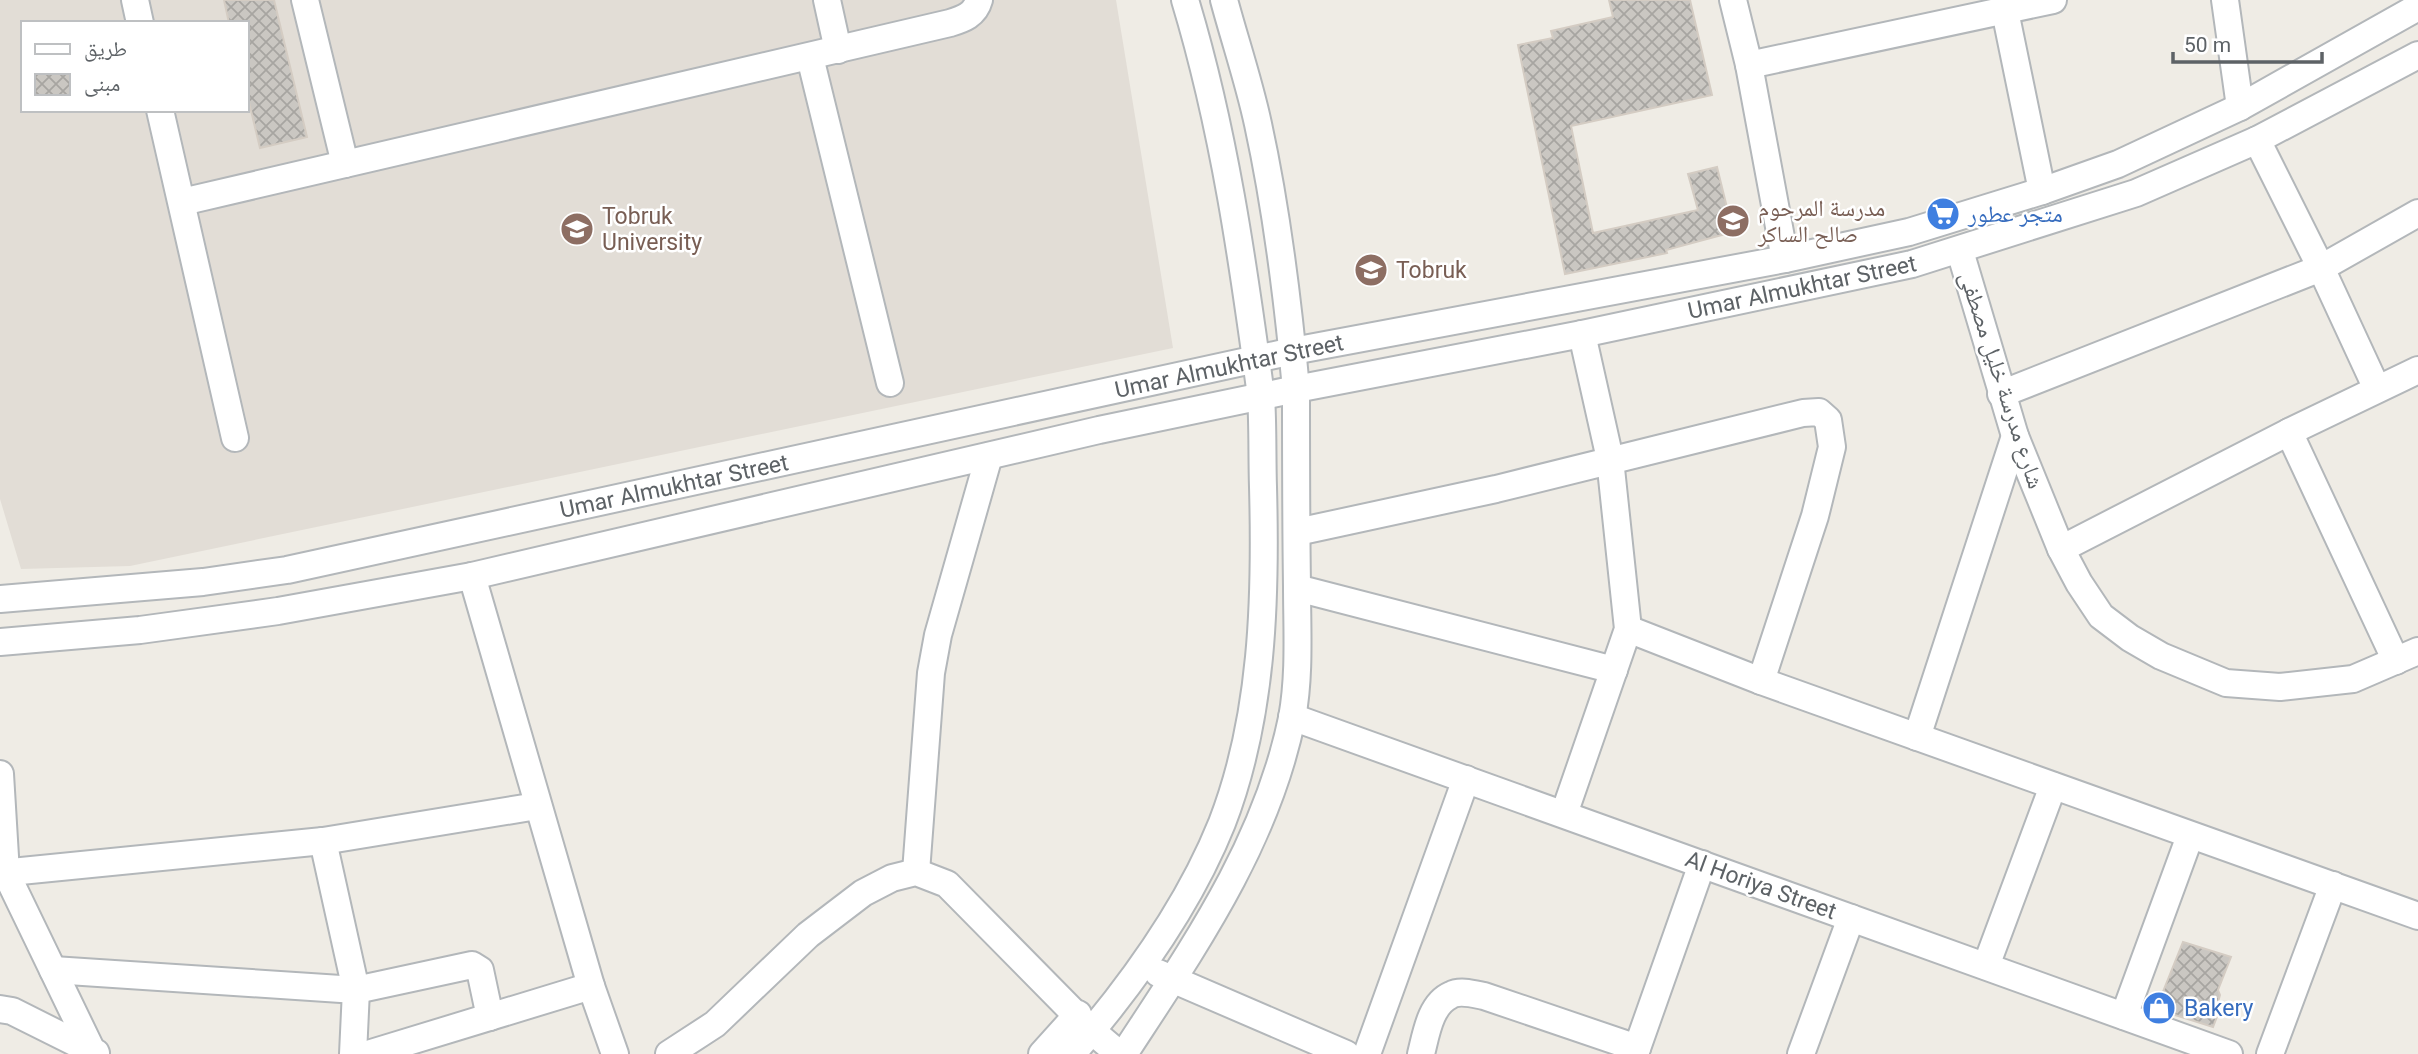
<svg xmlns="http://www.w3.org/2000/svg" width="2418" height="1054" font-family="Roboto,'Noto Naskh Arabic',sans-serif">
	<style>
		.education { fill: #e2ddd6; fill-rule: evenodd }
		.building { fill: url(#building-cross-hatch); stroke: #d4ccc3; stroke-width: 2 }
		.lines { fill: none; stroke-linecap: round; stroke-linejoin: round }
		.minor-casing { stroke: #b3b7ba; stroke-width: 30 }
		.minor { stroke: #fff; stroke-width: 26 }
		.labels { text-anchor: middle; stroke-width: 5; stroke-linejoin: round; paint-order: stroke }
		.education-label { font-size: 23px; fill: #785e54; stroke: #fff; text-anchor: start }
		.shop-label { font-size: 23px; fill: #366cbe; stroke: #fff; text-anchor: start }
		.street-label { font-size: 23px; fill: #5d6266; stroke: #fff }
	</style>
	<defs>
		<pattern id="building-cross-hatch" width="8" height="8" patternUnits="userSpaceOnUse" patternTransform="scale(1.75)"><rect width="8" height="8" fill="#cac7c2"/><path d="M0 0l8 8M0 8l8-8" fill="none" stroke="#a7a5a1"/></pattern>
	</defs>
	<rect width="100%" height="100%" fill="#efece5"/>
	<path class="education" d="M0,0H1116L1173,348L130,566L21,569L0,499ZM23,23H247V110H23Z"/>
	<g class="building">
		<polygon points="224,0 274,0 307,137 260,148 247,94 247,23 229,23"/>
		<polygon points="1609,0 1690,0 1712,95 1571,126 1593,233 1698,210 1688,174 1717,167 1733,232 1666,250 1667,253 1565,274 1518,45 1553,38 1551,31 1613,17"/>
		<polygon points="2183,942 2231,957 2218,990 2220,995 2215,1012 2218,1014 2213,1027 2156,1009"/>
	</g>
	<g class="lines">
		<defs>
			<g id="minor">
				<polyline points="135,0 140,23"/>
				<polyline points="305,0 345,164"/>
				<polyline points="827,0 838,50"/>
				<polyline points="1733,0 1749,65 1785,259"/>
				<polyline points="2225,0 2240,107"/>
				<polyline points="2005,11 2042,191"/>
				<polyline points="810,57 890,383"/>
				<polyline points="1749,65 2053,0"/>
				<polyline points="160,110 235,438"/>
				<polyline points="2257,140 2321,268 2377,389"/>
				<path d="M182,202L950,23C963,19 975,15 979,0"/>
				<polyline points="1960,251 2015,436 2061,549 2079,583 2101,616 2130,638 2161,656 2226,683 2280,687 2353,679 2418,651"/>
				<polyline points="2001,394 2321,268 2418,213"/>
				<polyline points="2289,432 2396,661"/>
				<polyline points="1297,532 1496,489 1803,413 1819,412 1828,420 1832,447 1815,516 1761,681"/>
				<polyline points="2061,549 2289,432 2418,370"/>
				<polyline points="472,576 591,986 615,1054"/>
				<polyline points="1297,588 1614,670"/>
				<polyline points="0,599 203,582 287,570 1293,351 1785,259 1909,232 2042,191 2118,164 2240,107 2418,7"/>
				<polyline points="1628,629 1761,681 2418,916"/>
				<polyline points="0,642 140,630 278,611 472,576 1099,430 1296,389 1582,334 1912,264 2136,193 2257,140 2418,55"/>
				<polyline points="1292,717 2229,1054"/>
				<polyline points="1917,737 2015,436"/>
				<polyline points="0,774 6,873 92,1051"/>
				<polyline points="1564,814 1628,629 1610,459 1582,334"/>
				<polyline points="323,841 356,990 353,1054"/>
				<polyline points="916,872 931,673 938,635 989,456"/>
				<polyline points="0,873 323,841 537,806"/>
				<polyline points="1986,966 2053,786"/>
				<polyline points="53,970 356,990 472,965 480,970 490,1017"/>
				<polyline points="1158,973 1346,1054"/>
				<polyline points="0,1009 12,1011 96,1053"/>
				<polyline points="2124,1016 2190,836"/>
				<polyline points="368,1054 591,986"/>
				<polyline points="669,1054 715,1024 808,935 863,893 892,878 916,872 947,884 1092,1031 1119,1054"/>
				<polyline points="1042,1054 1078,1014"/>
				<path d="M1072,1054C1132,985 1188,908 1222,823C1263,717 1266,599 1263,487C1262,456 1263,426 1261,396C1243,262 1224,129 1185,0"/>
				<path d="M1124,1054C1193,948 1266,845 1292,718C1300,675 1297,629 1297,586C1296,520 1296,454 1296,389C1288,301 1277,211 1258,124C1249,82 1235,41 1224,0"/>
				<polyline points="1367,1054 1466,779"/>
				<path d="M1421,1054C1426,1035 1430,1004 1451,995C1460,990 1474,994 1484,996L1637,1048"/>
				<polyline points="1635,1054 1702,864"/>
				<polyline points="1801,1054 1851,918"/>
				<polyline points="2270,1054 2333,885"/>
			</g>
		</defs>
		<use href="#minor" class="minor-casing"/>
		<use href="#minor" class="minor"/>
	</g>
	<defs>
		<symbol id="supermarket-disc" viewBox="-11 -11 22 22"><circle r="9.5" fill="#3f7fe0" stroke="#fff"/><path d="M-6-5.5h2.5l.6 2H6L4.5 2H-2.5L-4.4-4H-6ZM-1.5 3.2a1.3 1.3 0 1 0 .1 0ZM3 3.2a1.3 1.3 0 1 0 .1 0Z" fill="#fff"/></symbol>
		<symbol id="school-disc" viewBox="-11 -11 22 22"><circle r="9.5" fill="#8d6e63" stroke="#fff"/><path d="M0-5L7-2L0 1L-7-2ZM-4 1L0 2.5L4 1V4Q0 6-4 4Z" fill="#fff"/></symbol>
		<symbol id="university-disc" viewBox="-11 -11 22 22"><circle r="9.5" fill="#8d6e63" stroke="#fff"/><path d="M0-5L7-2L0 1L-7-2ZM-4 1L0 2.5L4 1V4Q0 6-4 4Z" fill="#fff"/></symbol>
		<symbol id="shop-disc" viewBox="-11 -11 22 22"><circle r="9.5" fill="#3f7fe0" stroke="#fff"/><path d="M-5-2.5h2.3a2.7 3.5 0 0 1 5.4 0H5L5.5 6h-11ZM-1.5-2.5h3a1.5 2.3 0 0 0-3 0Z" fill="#fff"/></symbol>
	</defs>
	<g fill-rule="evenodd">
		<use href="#supermarket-disc" x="1924" y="195" width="38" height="38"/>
		<use href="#school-disc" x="1714" y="202" width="38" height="38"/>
		<use href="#university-disc" x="558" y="210" width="38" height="38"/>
		<use href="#school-disc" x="1352" y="251" width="38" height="38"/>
		<use href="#shop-disc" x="2140" y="989" width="38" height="38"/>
	</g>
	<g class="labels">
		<g class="education-label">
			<text x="1758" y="216">مدرسة المرحوم<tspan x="1758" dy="26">صالح الساكر</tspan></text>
			<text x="602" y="224">Tobruk<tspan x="602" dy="26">University</tspan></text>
			<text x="1396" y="278">Tobruk</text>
		</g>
		<g class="shop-label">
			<text x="1968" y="222">متجر عطور</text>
			<text x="2184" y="1016">Bakery</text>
		</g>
		<g class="street-label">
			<text transform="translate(1802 287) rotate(-12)" y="8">Umar Almukhtar Street</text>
			<text transform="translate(1229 366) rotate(-12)" y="8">Umar Almukhtar Street</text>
			<text transform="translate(2002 380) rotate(72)" y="8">شارع مدرسة خليل مصطفى</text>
			<text transform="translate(674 486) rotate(-12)" y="8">Umar Almukhtar Street</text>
			<text transform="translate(1761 885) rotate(20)" y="8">Al Horiya Street</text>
		</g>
	</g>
	<rect x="21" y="21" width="228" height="91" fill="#ffffff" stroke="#bec0c2" stroke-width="2"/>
	<rect x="35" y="44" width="35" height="10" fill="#ffffff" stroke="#bec0c2" stroke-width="2"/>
	<text x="84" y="56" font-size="21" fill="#5d6266">طريق</text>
	<rect x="35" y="74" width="35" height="21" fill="url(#building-cross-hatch)" stroke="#bec0c2" stroke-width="2"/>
	<text x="84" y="91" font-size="21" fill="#5d6266">مبنى</text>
	<path d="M2173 52v10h149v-10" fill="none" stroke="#5d6266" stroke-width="3.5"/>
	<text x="2184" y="52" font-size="21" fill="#5d6266" stroke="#ffffff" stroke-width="5" paint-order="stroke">50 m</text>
</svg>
